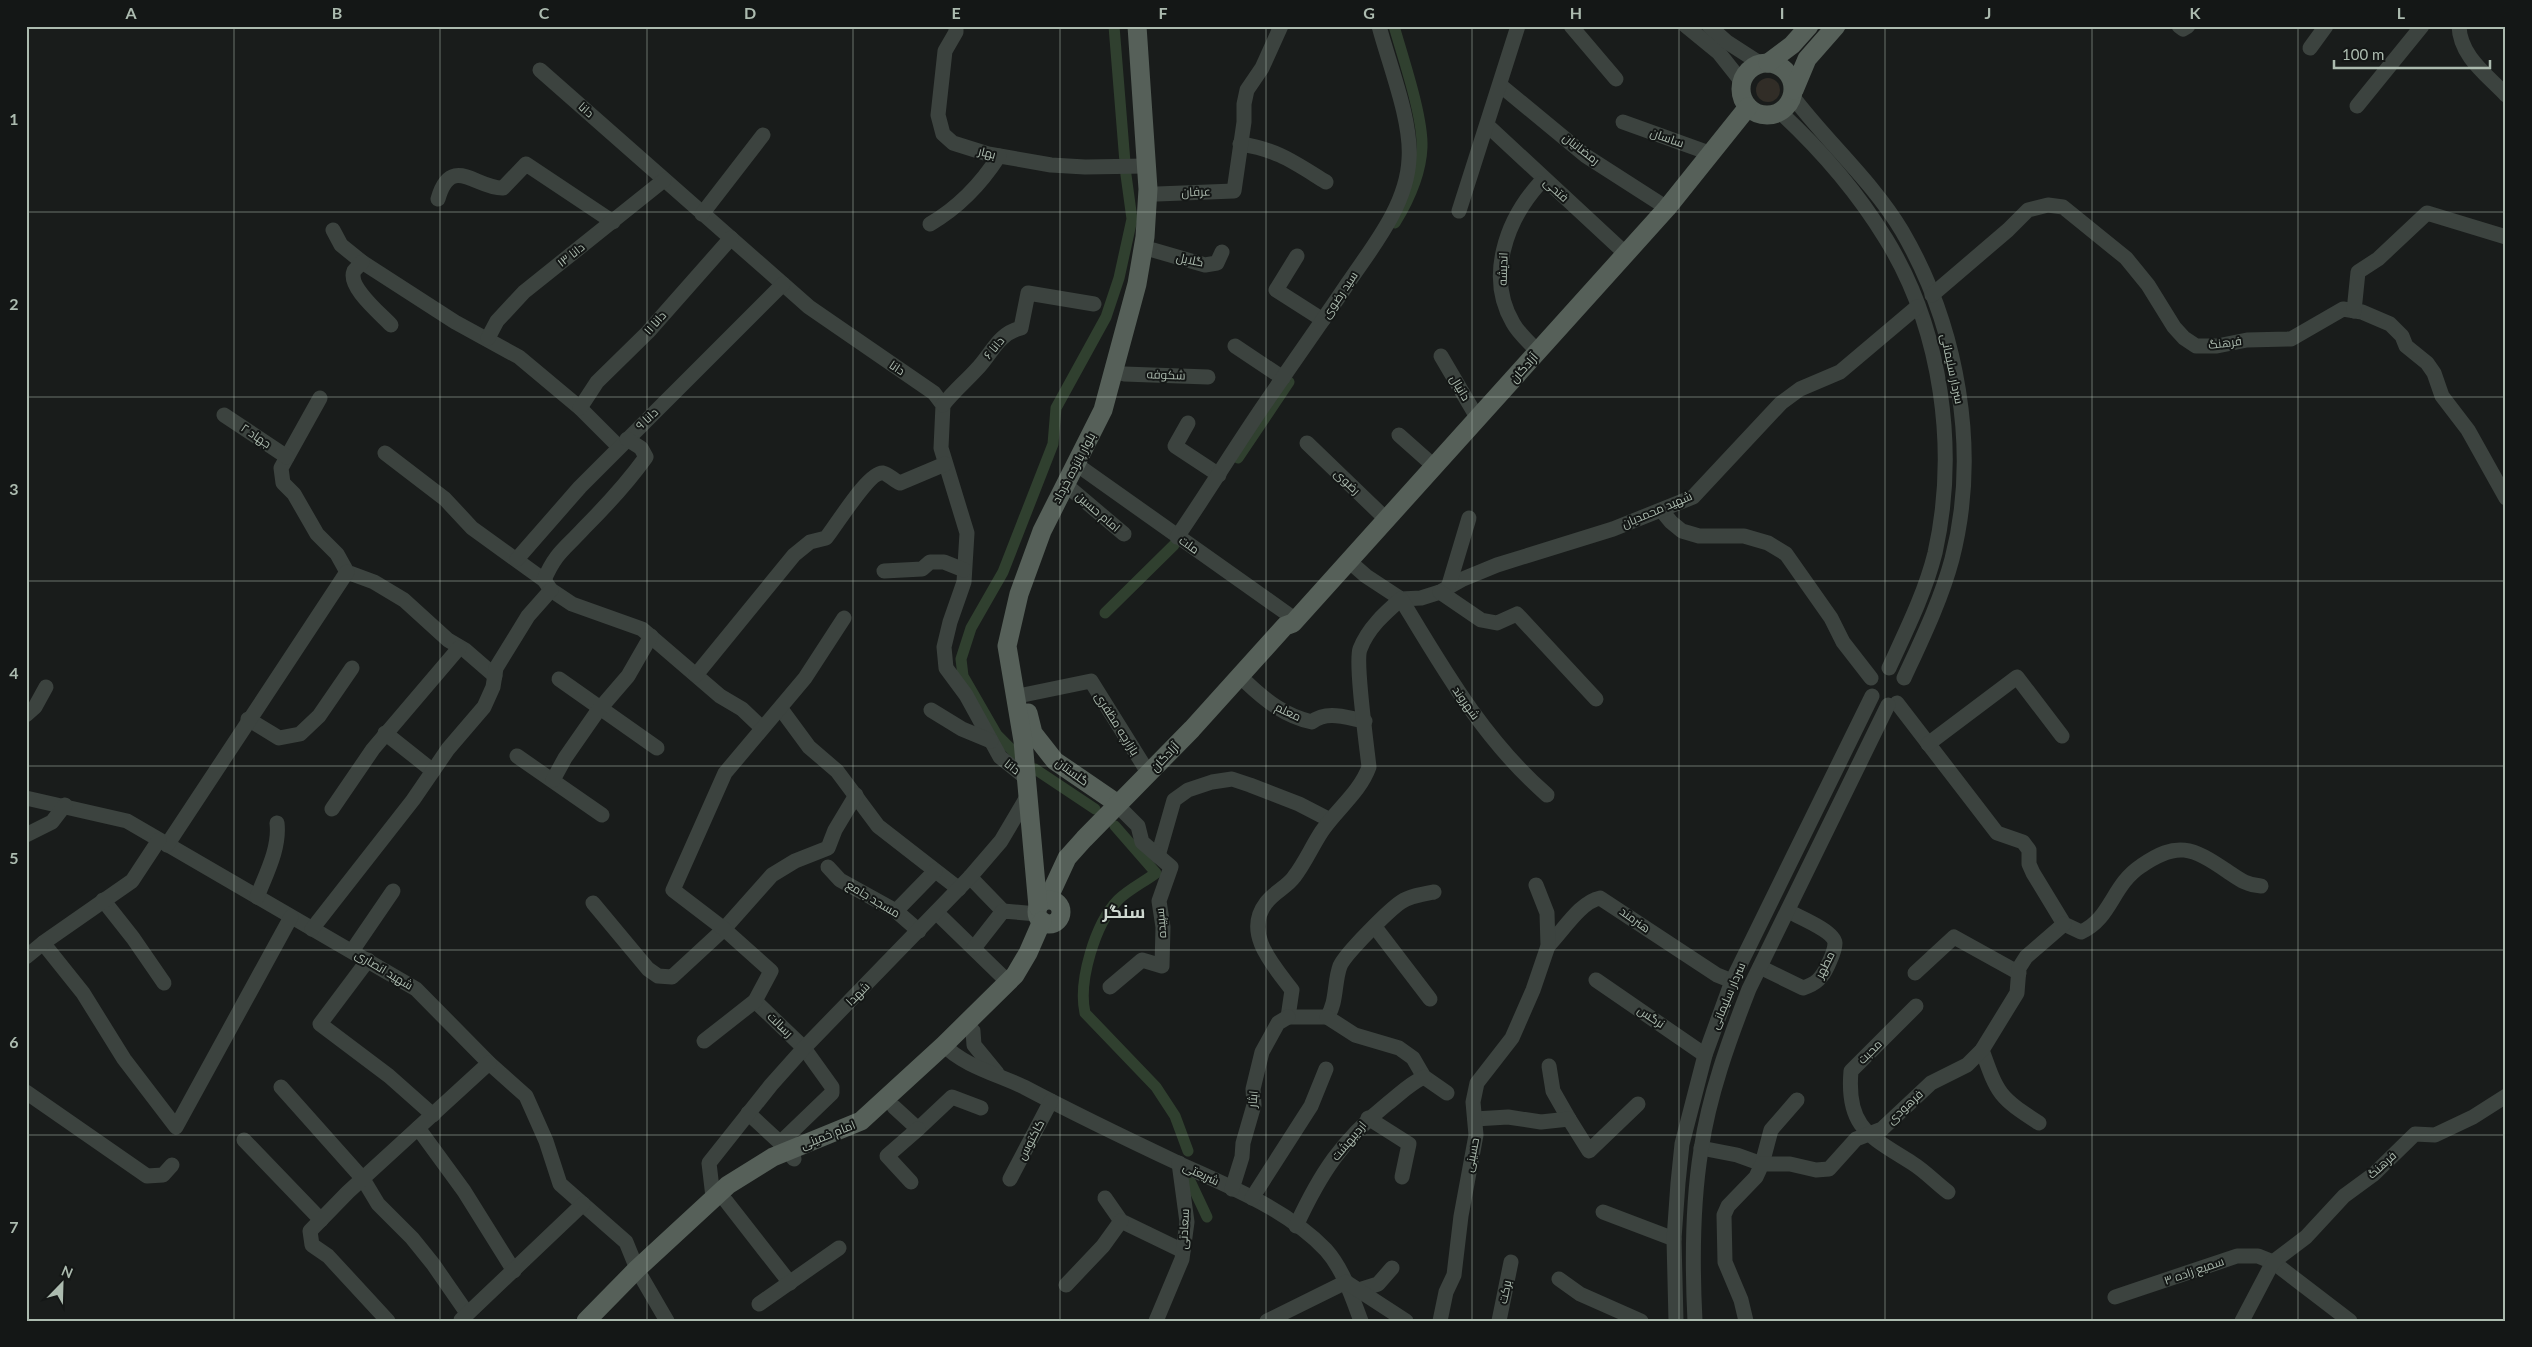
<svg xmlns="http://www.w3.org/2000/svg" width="2532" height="1347" font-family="Lato,Cairo,sans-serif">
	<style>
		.green { fill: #312d27 }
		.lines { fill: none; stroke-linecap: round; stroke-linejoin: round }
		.canal { stroke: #30402f; stroke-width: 11 }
		.minor { stroke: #3c433f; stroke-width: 15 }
		.major { stroke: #566059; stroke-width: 19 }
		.grid { fill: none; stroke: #acbbaf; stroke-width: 1; stroke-opacity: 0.55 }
		.labels { text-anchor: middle; stroke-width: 4; stroke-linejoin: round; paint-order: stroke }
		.street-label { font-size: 12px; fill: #acbbaf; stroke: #141716 }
		.district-label { font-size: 18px; font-weight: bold; fill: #cdd7cf; stroke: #141716 }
		.neatline { fill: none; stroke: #acbbaf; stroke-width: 2 }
		.grid-label { font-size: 16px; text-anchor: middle; font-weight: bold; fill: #acbbaf }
	</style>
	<rect width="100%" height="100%" fill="#191c1b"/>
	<circle class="green" cx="1768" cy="90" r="12"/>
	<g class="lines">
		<g class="canal">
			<path d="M1394,26C1403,58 1423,116 1422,147C1421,175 1409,200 1395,223"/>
			<polyline points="1238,458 1289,382"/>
			<polyline points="1105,613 1174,545"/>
			<polyline points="1016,754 997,735 963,676 961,659 971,628 1003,572 1053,444 1056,408 1106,317 1119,278 1132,219 1126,175 1114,26"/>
			<polyline points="1035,769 1095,809"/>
			<path d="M1115,826L1156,873C1144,882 1128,890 1118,900C1095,924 1078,981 1085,1013L1156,1087L1175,1116L1188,1151"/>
			<polyline points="1191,1183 1207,1217"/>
		</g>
		<g class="minor">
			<polyline points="956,26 956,32 945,51 938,115 943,134 953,143 988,154 1051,165 1085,167 1146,166"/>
			<polyline points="1571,26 1616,79"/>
			<polyline points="1686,26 1719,53 1742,82"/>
			<polyline points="1709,26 1727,42 1761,64"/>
			<polyline points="2179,26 2183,29 2188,26"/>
			<path d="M2459,26C2460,56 2486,74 2506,95"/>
			<polyline points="2310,48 2326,26"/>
			<polyline points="540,70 809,307 934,393 943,405 941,448 967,533 964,582 950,622 944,647 946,668 966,695 1000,757 1025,777"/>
			<polyline points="1500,85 1586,156 1667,208"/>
			<path d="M1793,97C1828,143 1872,181 1902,231C1958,327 1980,451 1952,559C1941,600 1922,639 1904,678"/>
			<polyline points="2357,106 2422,26"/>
			<path d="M1780,112C1820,149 1858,193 1886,239C1942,330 1958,450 1935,553C1925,593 1906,631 1889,668"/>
			<polyline points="1623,122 1712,154"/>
			<polyline points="1487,125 1626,254"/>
			<path d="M1240,144C1277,149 1295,163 1326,182"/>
			<polyline points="1157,194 1234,191 1244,122 1244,104 1247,90 1262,68 1281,26"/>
			<path d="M438,199C451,153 477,189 503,188L526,164L613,222"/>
			<polyline points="1459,211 1518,26"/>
			<polyline points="702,214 763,135"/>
			<path d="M930,224C959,207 981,184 999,156"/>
			<polyline points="333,230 341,245 362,262 455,322 519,357 580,408 619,447"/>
			<polyline points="1153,250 1205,265 1217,263 1222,252"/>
			<polyline points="1297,256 1276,290 1323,320"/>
			<path d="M362,262C360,265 356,268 354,271C347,287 381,314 391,325"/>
			<polyline points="1932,295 2008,230 2028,210 2048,205 2063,207 2126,258 2148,285 2174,327 2184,338 2196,346 2217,346 2247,340 2291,339 2343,309 2362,312 2390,324 2402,336 2406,346 2427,363 2434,373 2442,396 2468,430 2506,498"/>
			<polyline points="2354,311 2358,272 2378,259 2427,213 2506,237"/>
			<polyline points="488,338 497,321 524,292 664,180"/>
			<polyline points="1235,346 1283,378"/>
			<path d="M1538,352C1530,343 1519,334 1513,323C1486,277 1506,221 1539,184"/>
			<polyline points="1441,356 1478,419"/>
			<polyline points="1124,374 1208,377"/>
			<polyline points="320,398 281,468 283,483 294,494 317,534 337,554 347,572 374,582 404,600 448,640 465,650 495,676"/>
			<path d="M943,405C953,392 965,382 976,370C992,354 997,334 1021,328L1028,293L1094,304"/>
			<polyline points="580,408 597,382 648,332 731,238"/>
			<polyline points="224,415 287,457"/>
			<polyline points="1188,423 1175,446 1219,475"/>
			<polyline points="1399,435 1435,467"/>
			<polyline points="1307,443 1387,520"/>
			<polyline points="385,453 445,499 472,528 544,580 551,590 572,604 642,629 720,696 742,709 762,728"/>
			<polyline points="1083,469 1296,620"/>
			<polyline points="1072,490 1124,534"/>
			<polyline points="1662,511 1671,522 1682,531 1699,536 1744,536 1768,543 1786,554 1831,618 1843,642 1871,678"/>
			<path d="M1177,537C1210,489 1240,439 1273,392C1298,355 1324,319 1348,283C1373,246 1407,205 1409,159C1412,121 1389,64 1379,26"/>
			<polyline points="517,559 580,487 783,284"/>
			<polyline points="1350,562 1366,576 1401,599 1421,598 1440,592 1463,579 1497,565 1613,529 1693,497 1781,403 1800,389 1840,372 1917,307"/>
			<polyline points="884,571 922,569 930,562 944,562 964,570"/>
			<path d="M544,580C556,552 565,549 584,528C606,506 628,482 646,457L641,448L627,439"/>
			<polyline points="1448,588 1469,518"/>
			<polyline points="1440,592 1481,620 1497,623 1517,614 1596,699"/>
			<path d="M696,675L794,555L810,542L826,538C836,526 869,471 883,473C888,474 895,481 900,483L945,464"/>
			<polyline points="559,679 657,748"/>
			<path d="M1246,682C1266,701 1285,716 1312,722C1327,710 1347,718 1365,721"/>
			<polyline points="1023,695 1091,681 1149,774"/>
			<path d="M1897,703L1997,833L2023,842L2029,850V864L2033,873L2064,924L2081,932C2111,919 2112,885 2141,866C2177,841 2192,847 2227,871C2239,879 2246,885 2261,886"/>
			<polyline points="781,709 809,747 837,771 878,826 959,889"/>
			<polyline points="931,710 962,729 991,741"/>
			<polyline points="26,715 35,707 46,687"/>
			<polyline points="248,719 279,738 300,734 319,716 352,668"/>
			<polyline points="385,733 433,771"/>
			<polyline points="1928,744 2017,677 2062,736"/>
			<polyline points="517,756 602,815"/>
			<polyline points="553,780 565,758 597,712 628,676 651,636"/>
			<polyline points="26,798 127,821 416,989 489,1063 526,1096 546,1141 560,1184 626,1242 637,1269"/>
			<polyline points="332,809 373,749 459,648"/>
			<polyline points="26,835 52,822 65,805"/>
			<polyline points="167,845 347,572"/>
			<polyline points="1158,856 1174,800 1188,790 1212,782 1232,779 1250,785 1299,804 1330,820"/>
			<polyline points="828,867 840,880 896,911 919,931"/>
			<polyline points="970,877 1003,911"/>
			<path d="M257,897C266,874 280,848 277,823"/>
			<polyline points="103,900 133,938 164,983"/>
			<polyline points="593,903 648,969 658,976 672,977 724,929 772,875 795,861 828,848 835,830 856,795"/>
			<polyline points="896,911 935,871"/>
			<polyline points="937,913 1008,982"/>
			<polyline points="1375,927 1430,999"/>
			<polyline points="312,929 413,800 448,749 484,707 493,687 496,668 528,616 551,590"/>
			<polyline points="43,943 83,993 124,1059 176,1127 291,917"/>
			<path d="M1548,946C1563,931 1580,902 1600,898L1717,975L1732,981"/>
			<polyline points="974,948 1003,911 1037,914"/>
			<polyline points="352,951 393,891"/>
			<polyline points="26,957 43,943 132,881 159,840"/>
			<polyline points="368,960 320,1024 389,1076 433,1115"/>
			<path d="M1760,967L1803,988C1816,984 1822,978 1828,965C1831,958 1835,951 1835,943C1834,931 1799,917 1788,911"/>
			<polyline points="1915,973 1954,937 2019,973"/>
			<polyline points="1596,980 1705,1055"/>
			<polyline points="1110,987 1142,960 1162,966 1163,927 1159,901 1171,867 1142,842 1138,826 1121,809"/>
			<polyline points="755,1001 804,1048 832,1087 832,1093 780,1143"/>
			<path d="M1916,1006L1851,1071C1846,1128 1870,1136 1912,1163C1925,1171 1936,1183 1948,1192"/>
			<path d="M1288,1017L1292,990C1273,965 1243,933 1266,903C1274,892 1287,887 1294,877C1305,863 1312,846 1322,831C1337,809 1360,792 1369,767C1367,748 1355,662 1360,649C1368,628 1385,613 1401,599C1444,670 1483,739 1547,795"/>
			<path d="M1288,1017H1327C1337,1003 1334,982 1340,966C1345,954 1389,910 1401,902C1410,896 1423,894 1434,892"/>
			<polyline points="1327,1017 1355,1035 1399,1048 1413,1058 1424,1077 1447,1093"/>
			<polyline points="973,1031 974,1045 997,1073"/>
			<polyline points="704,1041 755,1001 771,971 724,929 673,890 725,773 805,678 844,618"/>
			<path d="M944,1045C962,1065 999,1075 1024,1087C1075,1114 1127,1139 1180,1164C1230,1187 1287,1209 1326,1250C1343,1269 1352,1297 1361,1321"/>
			<path d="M1982,1050C1998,1095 1999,1097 2039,1123"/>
			<polyline points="1549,1066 1553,1091 1569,1119"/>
			<polyline points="281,1087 363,1179 378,1204 412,1238 433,1264 467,1313"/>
			<polyline points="26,1092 147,1176 163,1175 172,1165"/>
			<polyline points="894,1107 918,1129 952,1097 981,1108"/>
			<polyline points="748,1113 788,1150 794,1159"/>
			<polyline points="1368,1118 1409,1144 1402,1177"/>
			<polyline points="1475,1119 1508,1117 1541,1122 1569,1119 1589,1151 1638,1104"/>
			<polyline points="418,1128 464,1191 514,1271"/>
			<polyline points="244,1140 321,1220"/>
			<polyline points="1701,1148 1737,1155 1762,1164 1771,1130 1797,1100"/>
			<polyline points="1010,1179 1051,1101"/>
			<polyline points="911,1182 887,1156 918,1129"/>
			<polyline points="1232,1189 1242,1157 1243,1143 1254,1105 1253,1089 1262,1052 1278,1023 1288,1017"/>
			<polyline points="713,1197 709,1163 771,1085 804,1048 970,877 1001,841 1027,797"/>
			<polyline points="1105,1198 1121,1221 1183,1251"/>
			<polyline points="1252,1198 1311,1106 1326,1069"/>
			<polyline points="726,1201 790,1283"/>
			<polyline points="1603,1212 1674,1239"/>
			<path d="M1296,1226C1320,1174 1342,1140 1387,1104C1400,1094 1409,1084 1424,1077"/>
			<polyline points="642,1278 667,1321"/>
			<polyline points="1559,1279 1580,1294 1641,1321"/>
			<polyline points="1066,1285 1103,1246 1121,1221"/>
			<polyline points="1359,1290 1378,1284 1392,1268"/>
			<polyline points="2115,1297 2237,1256 2258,1256 2273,1262 2350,1321"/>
			<polyline points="759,1304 839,1248"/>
			<polyline points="461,1320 583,1204"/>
			<polyline points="388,1321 328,1256 312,1245 310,1231 348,1192 489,1063"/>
			<polyline points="1156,1321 1182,1259 1187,1222 1179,1163"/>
			<polyline points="1267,1321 1346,1282 1406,1321"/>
			<polyline points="1440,1321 1446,1292 1454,1275 1461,1216 1476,1135 1473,1102 1477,1083 1512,1038 1533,990 1548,946 1547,913 1536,885"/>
			<polyline points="1499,1321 1511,1262"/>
			<polyline points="1676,1321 1674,1239 1678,1183 1682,1144 1705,1055 1732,981 1872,696"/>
			<path d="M1695,1321C1692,1263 1692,1206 1701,1150C1709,1095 1729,1040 1749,989L1888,705"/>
			<polyline points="1746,1321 1741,1300 1725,1262 1724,1215 1728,1206 1756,1177 1762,1164 1790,1164 1816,1170 1829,1169 1856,1139 1882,1129 1931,1083 1967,1065 1982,1050 2017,993 2019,968 2026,957 2064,924"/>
			<polyline points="2242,1321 2273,1262 2306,1237 2344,1196 2374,1174 2415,1134 2435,1135 2473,1117 2506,1096"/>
		</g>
		<g class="major">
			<circle cx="1767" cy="89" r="26"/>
			<polyline points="1768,63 1792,45 1809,26"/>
			<polyline points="1794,90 1807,59 1836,26"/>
			<polyline points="1028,713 1033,733 1055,761 1118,804"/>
			<polyline points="1048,899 1067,858 1084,839 1192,729 1285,626 1293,623 1667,208 1748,107"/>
			<circle cx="1049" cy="912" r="12"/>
			<polyline points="1038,907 1023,741 1007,646 1019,594 1042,531 1103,410 1137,284 1145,237 1148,189 1137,26"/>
			<polyline points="586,1321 637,1269 728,1185 773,1157 861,1121 944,1045 1015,975 1028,953 1042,921"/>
		</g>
	</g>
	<path class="grid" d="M234,26V1321M440,26V1321M647,26V1321M853,26V1321M1060,26V1321M1266,26V1321M1472,26V1321M1679,26V1321M1885,26V1321M2092,26V1321M2298,26V1321M26,212H2506M26,397H2506M26,581H2506M26,766H2506M26,950H2506M26,1135H2506"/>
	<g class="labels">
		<g class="street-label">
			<text transform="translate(586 110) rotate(41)" y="4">دانا</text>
			<text transform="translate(1667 138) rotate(20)" y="4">ساسان</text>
			<text transform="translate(1581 149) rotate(38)" y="4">رمضانیان</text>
			<text transform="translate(987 153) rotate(14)" y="4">بهار</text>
			<text transform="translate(1556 190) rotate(43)" y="4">فتحی</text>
			<text transform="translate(1196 192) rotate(-2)" y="4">عرفان</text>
			<text transform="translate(571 255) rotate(-38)" y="4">دانا ۱۳</text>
			<text transform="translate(1190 260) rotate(12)" y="4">گلایل</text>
			<text transform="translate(1503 269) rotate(-88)" y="4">اندیشه</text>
			<text transform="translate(1340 295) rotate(-56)" y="4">سید رضوی</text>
			<text transform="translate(655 323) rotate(-48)" y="4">دانا ۱۱</text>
			<text transform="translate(2225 343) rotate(-7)" y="4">فرهنگ</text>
			<text transform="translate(994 348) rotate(-50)" y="4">دانا ۶</text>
			<text transform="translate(897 368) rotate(34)" y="4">دانا</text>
			<text transform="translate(1524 368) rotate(-48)" y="4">آزادگان</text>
			<text transform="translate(1952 369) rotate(78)" y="4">سردار سلیمانی</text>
			<text transform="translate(1166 375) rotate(2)" y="4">شکوفه</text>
			<text transform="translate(1460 388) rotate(59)" y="4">دانیال</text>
			<text transform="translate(647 419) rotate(-43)" y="4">دانا ۹</text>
			<text transform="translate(256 436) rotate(34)" y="4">جهاد ۲</text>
			<text transform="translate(1074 468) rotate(-62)" y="4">بلوار پانزده خرداد</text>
			<text transform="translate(1347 482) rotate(44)" y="4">رضوی</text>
			<text transform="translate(1657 510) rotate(-23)" y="4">شهید محمدیان</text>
			<text transform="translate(1098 512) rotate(41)" y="4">امام حسین</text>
			<text transform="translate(1189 545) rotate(35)" y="4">ملت</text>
			<text transform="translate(1466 703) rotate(55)" y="4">شهروند</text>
			<text transform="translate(1288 712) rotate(26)" y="4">معلم</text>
			<text transform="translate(1117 724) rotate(58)" y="4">بازارچه مظفری</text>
			<text transform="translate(1165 757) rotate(-46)" y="4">آزادگان</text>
			<text transform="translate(1012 767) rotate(38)" y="4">دانا</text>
			<text transform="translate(1072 772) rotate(36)" y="4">گلستان</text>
			<text transform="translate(873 899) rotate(31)" y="4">مسجد جامع</text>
			<text transform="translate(1635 920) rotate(36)" y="4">هنرمند</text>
			<text transform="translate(1161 923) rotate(-95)" y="4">سپیده</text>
			<text transform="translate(1825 965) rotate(-63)" y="4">مطهر</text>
			<text transform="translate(384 970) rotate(31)" y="4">شهید انصاری</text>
			<text transform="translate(858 994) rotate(-45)" y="4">شهدا</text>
			<text transform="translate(1728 996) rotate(-67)" y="4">سردار سلیمانی</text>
			<text transform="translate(1651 1017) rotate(34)" y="4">نرگس</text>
			<text transform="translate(780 1025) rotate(44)" y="4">رسالت</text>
			<text transform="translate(1870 1052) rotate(-45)" y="4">محبت</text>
			<text transform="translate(1253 1099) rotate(-85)" y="4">ایثار</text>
			<text transform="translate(1905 1107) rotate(-43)" y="4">فرهودی</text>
			<text transform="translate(828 1135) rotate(-22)" y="4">امام خمینی</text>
			<text transform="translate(1031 1140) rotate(-62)" y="4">کاکتوس</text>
			<text transform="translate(1349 1141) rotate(-50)" y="4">اردیبهشت</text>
			<text transform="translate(1472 1155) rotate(-79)" y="4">حسینی</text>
			<text transform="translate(2382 1165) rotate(-42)" y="4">فرهنگ</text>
			<text transform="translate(1201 1174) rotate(25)" y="4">شریعتی</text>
			<text transform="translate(1184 1229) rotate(-87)" y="4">سعادتی</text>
			<text transform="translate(2194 1271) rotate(-19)" y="4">سمیع زاده ۳</text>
			<text transform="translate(1505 1292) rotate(-78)" y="4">برکت</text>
		</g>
		<g class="district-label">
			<text x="1124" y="918">سنگر</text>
		</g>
	</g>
	<rect width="2532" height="1347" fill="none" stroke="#141716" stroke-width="55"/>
	<g transform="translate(62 1284) rotate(23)" stroke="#141716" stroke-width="4" paint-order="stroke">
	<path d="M0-4L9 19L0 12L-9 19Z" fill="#acbbaf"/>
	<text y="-8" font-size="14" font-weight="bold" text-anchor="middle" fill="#acbbaf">N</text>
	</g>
	<path d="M2334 60v8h156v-8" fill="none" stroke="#acbbaf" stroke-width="2.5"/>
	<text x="2342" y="60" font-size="15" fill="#acbbaf" stroke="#141716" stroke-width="4" paint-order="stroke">100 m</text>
	<rect x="28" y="28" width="2476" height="1292" class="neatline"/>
	<g class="grid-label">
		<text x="131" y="19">A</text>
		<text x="337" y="19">B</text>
		<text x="544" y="19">C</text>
		<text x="750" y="19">D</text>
		<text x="956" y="19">E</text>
		<text x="1163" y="19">F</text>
		<text x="1369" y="19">G</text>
		<text x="1576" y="19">H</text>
		<text x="1782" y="19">I</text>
		<text x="1988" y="19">J</text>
		<text x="2195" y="19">K</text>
		<text x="2401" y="19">L</text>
		<text x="14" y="125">1</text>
		<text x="14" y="310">2</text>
		<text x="14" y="495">3</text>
		<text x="14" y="679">4</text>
		<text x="14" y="864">5</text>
		<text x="14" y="1048">6</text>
		<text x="14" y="1233">7</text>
	</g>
</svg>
